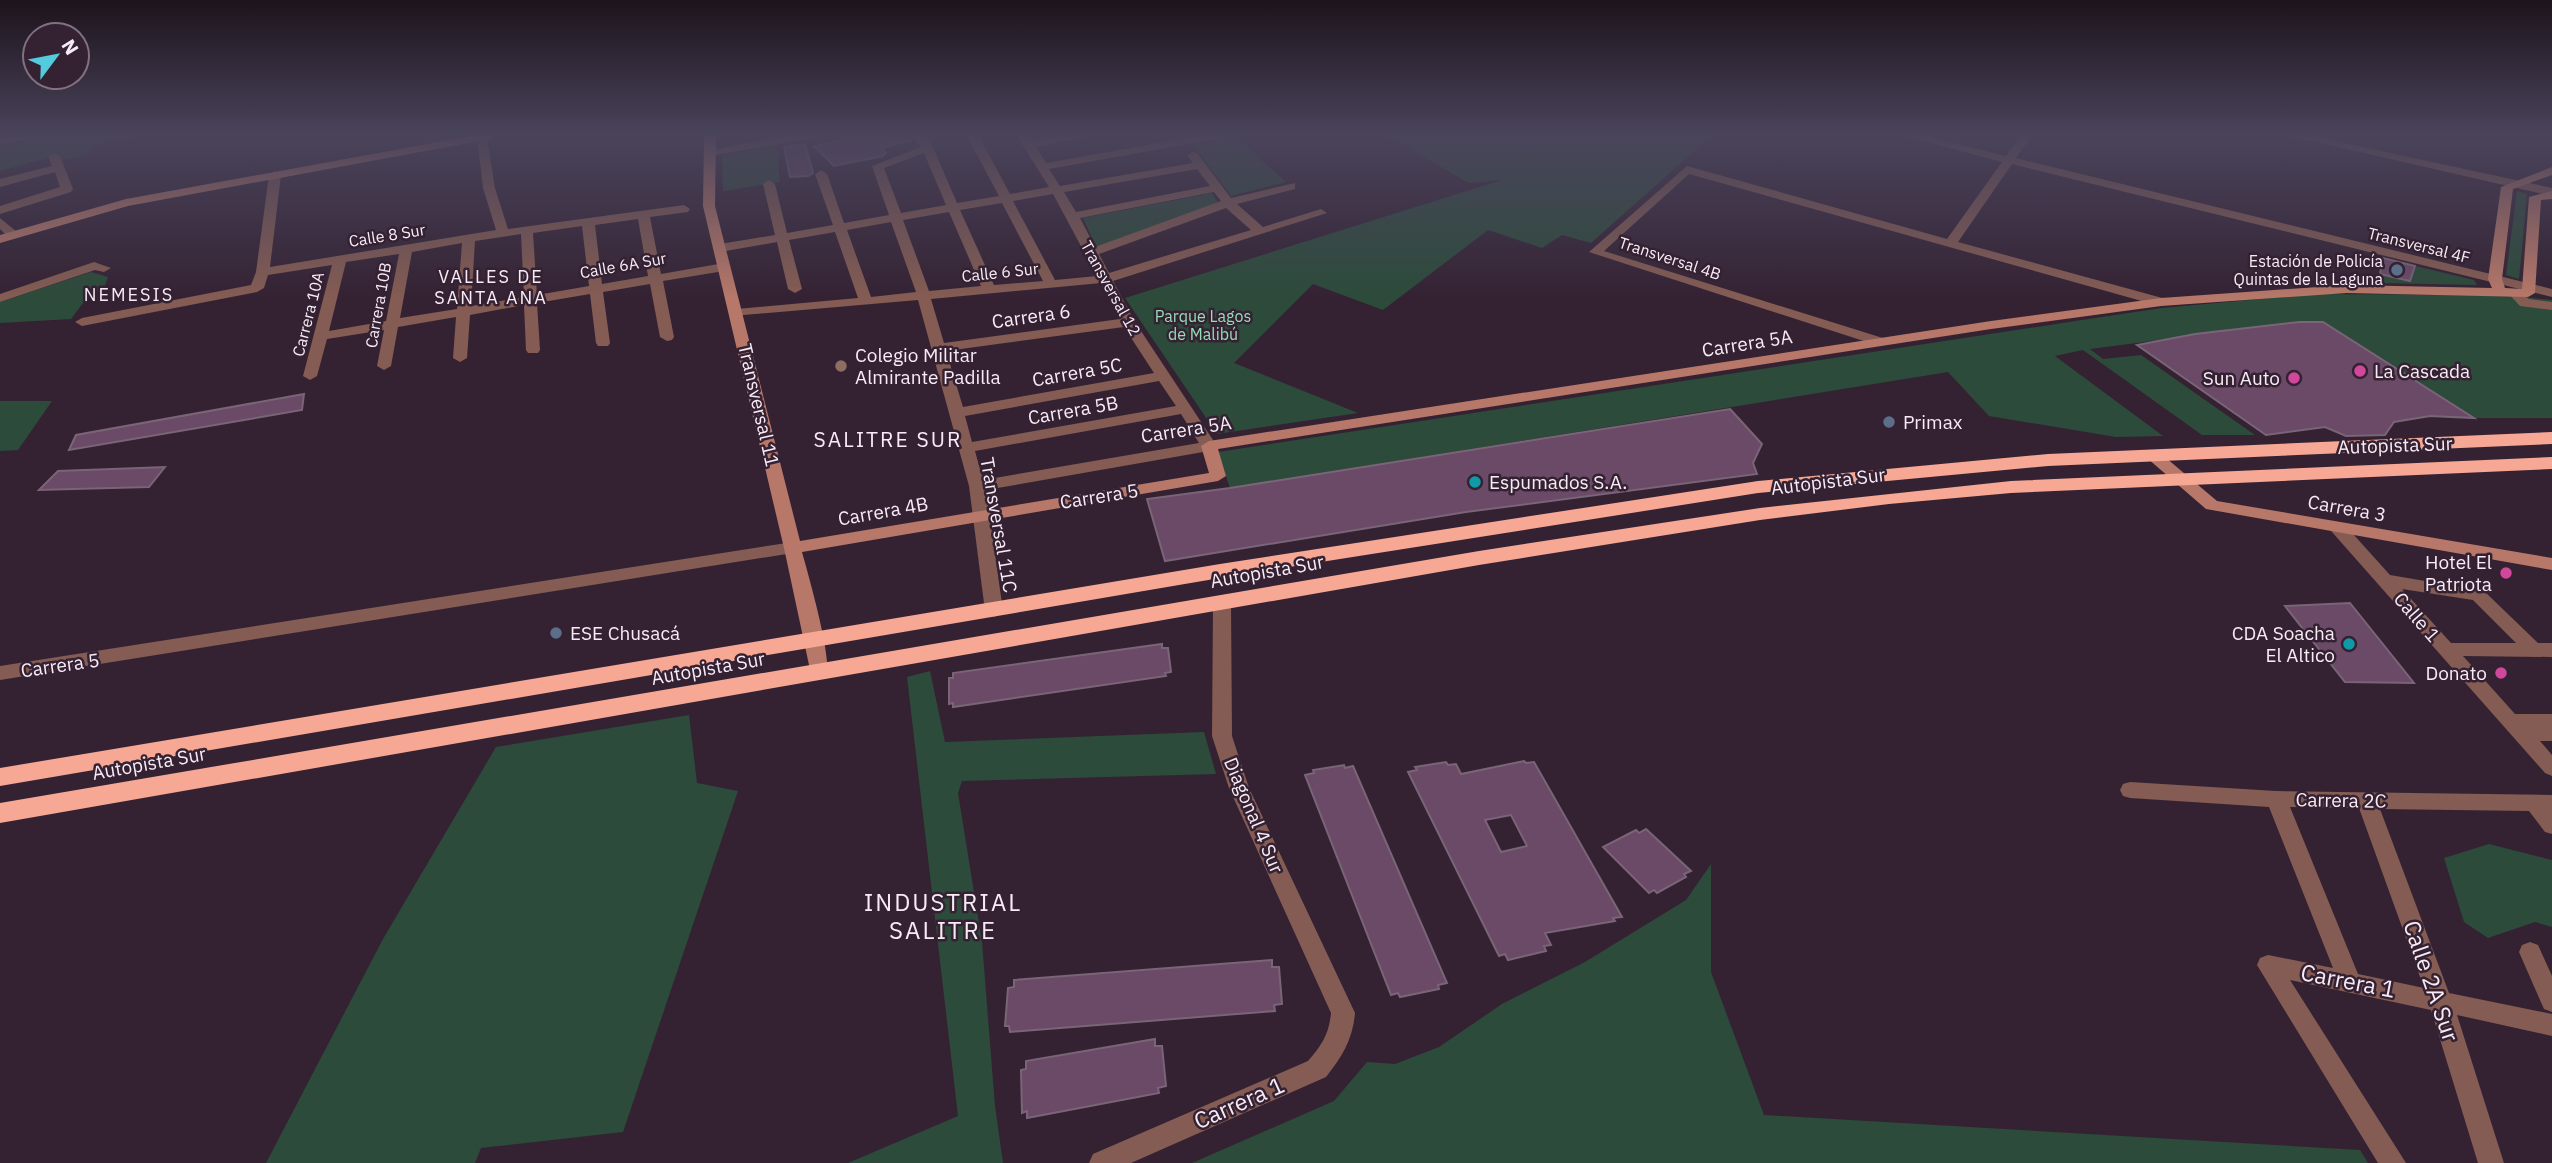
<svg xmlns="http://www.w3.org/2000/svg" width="2552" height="1163" font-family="'IBM Plex Sans',sans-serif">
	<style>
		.green { fill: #2c4b3a }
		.building { fill: #6a4a67; stroke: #7a6477; stroke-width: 2; fill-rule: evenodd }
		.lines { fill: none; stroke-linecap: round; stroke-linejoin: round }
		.street { fill: #845c53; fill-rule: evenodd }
		.secondary { fill: #b77869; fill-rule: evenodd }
		.highway { fill: #f7a894; fill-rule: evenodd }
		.service-dot { fill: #5c6f8a; stroke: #342233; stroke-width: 2.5 }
		.education-dot { fill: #8d6e63; stroke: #342233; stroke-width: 2.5 }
		.hotel-dot { fill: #d1479c; stroke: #342233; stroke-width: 2.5 }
		.culture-dot { fill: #0f9aa8; stroke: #342233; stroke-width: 2.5 }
		.labels { text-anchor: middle; stroke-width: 5; stroke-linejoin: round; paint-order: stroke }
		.far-street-label { font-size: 16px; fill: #f8ebf6; stroke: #342233 }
		.far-poi-label { font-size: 16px; fill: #f8ebf6; stroke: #342233; text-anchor: end }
		.far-park-label { font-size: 16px; fill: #96ddb4; stroke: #342233 }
		.far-neighbourhood-label { font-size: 18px; letter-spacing: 2px; fill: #f8ebf6; stroke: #342233 }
		.street-label { font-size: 19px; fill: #f8ebf6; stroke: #342233 }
		.poi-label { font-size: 19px; fill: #f8ebf6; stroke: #342233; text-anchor: start }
		.neighbourhood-label { font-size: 21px; letter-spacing: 2px; fill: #f8ebf6; stroke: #342233 }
		.near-street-label { font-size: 23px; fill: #f8ebf6; stroke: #342233 }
		.near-neighbourhood-label { font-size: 24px; letter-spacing: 2px; fill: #f8ebf6; stroke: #342233 }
	</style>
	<rect width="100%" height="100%" fill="#342233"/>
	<g class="green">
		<polygon points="47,136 137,136 94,145 89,154 57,161 54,156 0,171 0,146"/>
		<polygon points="1387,136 1711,136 1591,243 1562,235 1542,248 1488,230 1383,310 1313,284 1234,363 1358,413 1217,434 1125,298 1502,180 1469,183"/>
		<polygon points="1230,137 1238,139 1286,182 1231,196 1193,145"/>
		<polygon points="777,146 780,182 723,191 722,155"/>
		<polygon points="2517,191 2527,194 2519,279 2506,275"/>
		<polygon points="1212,193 1218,203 1096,247 1083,218"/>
		<polygon points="2415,266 2474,280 2477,285 2379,283 2380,274 2410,281"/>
		<polygon points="91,272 108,277 103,291 91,292 71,319 0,323 0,302"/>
		<polygon points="2315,294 2505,295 2552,300 2552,418 2474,418 2323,322 2299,322 2090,349 2103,359 2141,355 2255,435 2202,435 2083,350 2055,356 2163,436 2116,437 1989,416 1948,372 1230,488 1218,452 2095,318 2162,308"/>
		<polygon points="0,401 52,401 18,450 0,451"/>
		<polygon points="930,671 945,742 1204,732 1216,774 962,781 958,793 982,942 995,1106 1003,1163 848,1163 958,1116 907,677"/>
		<polygon points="689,715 697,783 738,791 623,1132 481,1148 475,1163 266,1163 383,939 496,747"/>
		<polygon points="2489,844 2552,860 2552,927 2535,922 2488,938 2464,922 2444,858"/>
		<polygon points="1711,864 1711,972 1764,1115 2360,1150 2368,1163 1192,1163 1334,1101 1367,1062 1395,1064 1439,1047 1502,1004 1585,962 1686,900"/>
	</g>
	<g class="building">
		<polygon points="839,136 909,136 911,140 881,148 886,153 883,156 834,166 814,146 842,140"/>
		<polygon points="805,144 813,173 808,176 790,177 784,147"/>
		<polygon points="2383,258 2415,266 2410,281 2380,274"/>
		<polygon points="2299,322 2323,322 2474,418 2430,416 2394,422 2385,435 2346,436 2325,427 2266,435 2137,345 2195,334"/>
		<polygon points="304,394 302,410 69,450 76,435"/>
		<polygon points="1730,409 1762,444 1753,463 1757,474 1466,512 1165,561 1147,499 1230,488"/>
		<polygon points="165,467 149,487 39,490 58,471"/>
		<polygon points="2350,603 2414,683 2345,682 2285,606"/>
		<polygon points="1162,644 1162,648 1168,648 1171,672 1165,673 1166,676 953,707 953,703 949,704 949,678 953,678 953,673"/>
		<path d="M1524,761L1526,763L1534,762L1622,917L1613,918L1615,921L1545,933L1551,945L1544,946L1546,951L1508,960L1505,954L1499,956L1408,772L1417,770L1415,767L1446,762L1448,765L1456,764L1461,774ZM1511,815L1527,846L1501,852L1485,820Z"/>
		<polygon points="1344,765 1345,768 1353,766 1447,983 1438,985 1439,989 1400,997 1398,993 1391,995 1305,775 1314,773 1313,770"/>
		<polygon points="1646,829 1691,871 1684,874 1686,877 1657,893 1654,890 1649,893 1603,847 1636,830 1639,833"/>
		<polygon points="1272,960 1272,967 1279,967 1282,1004 1274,1005 1275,1011 1010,1032 1009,1026 1005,1026 1008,988 1014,987 1014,980"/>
		<polygon points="1155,1039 1155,1046 1162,1046 1166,1086 1158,1088 1159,1093 1027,1118 1027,1111 1022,1113 1021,1070 1026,1069 1026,1061"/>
	</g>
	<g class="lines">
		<g class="street">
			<polygon points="16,136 43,136 0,145 0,139"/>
			<path d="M477,136L487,138L495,188L508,229L684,205L690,209L688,212L650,217L661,274L724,263L731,267L724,271L663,281L674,337L672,340L667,341L660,337L650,284L603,292L610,343L608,346H598L596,343L590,294L537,303L540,350L538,353H528L526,350L524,305L470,315L467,358L460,362L453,358L456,317L398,327L391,366L384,370L377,366L384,330L327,339L317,376L310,380L303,376L332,265L268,275L264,288L257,292L82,326L75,322L82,318L251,285L256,272L269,175L275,171L281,175L270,267L496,230L483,188ZM638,219L648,276L602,284L595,225ZM582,226L589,286L537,295L533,233ZM521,234L524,297L471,306L475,241ZM462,243L457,309L400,318L412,252ZM399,254L386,321L329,331L346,262Z"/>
			<polygon points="788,136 814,136 808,139 710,156 704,153 710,150"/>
			<path d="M912,136H924L932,145L957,203L999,196L967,136H979L1010,194L1049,187L1017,136H1029L1032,141L1061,136H1088L1036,147L1046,163L1197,136H1223L1217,139L1049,169L1060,186L1193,163L1187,155L1193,152L1197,153L1231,198L1295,183V189L1237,204L1263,227L1321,209L1327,213L1113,281L1135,322L1217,446L1209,451L986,490L1003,611L994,617L985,611L969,486L918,300L732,316V310L737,309L858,298L835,232L789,240L802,289L795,293L788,289L777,242L720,252L714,248L720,244L775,235L763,184L769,180L775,184L787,233L833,225L815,174L821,170L827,174L844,223L889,215L872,166L921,147ZM924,153L946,205L901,213L884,168ZM1197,169L1210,186L1076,212L1064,192ZM1214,192L1221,201L1095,247L1080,218ZM1053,194L1097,276L1055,280L1013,201ZM1002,203L1043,281L994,285L960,210ZM1226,208L1251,230L1109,273L1099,254ZM949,212L981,286L929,291L903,220ZM891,222L916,292L871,297L847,230ZM1101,283L1120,319L944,343L931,299ZM1124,327L1154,373L963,407L946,351ZM1159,381L1176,406L972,442L965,416ZM1181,414L1199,443L983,480L975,451Z"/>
			<polygon points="1905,136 1925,136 2006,156 2020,136 2032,136 2016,158 2552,289 2552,297 2012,164 1958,242 2166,299 2166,305 2156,305 1689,174 1604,251 1886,339 1886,345 1876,345 1589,252 1687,166 1947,239 2002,162"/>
			<polygon points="2290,136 2312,136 2552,188 2552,196"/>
			<polygon points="54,153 60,156 73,189 71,192 0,214 0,206 60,187 55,172 0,187 0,179 52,166 48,156"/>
			<polygon points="0,218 17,232 17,238 9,238 0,229"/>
			<polygon points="94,262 111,268 104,272 95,270 0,302 0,294"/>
			<polygon points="2515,289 2529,299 2552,302 2552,310 2520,306 2508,293"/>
			<path d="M2338,523L2344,524L2390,575L2484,591L2538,643H2552V657L2463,656L2515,714H2552V741H2540L2552,755V776L2545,773L2332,532L2330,528ZM2402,589L2473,600L2516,643H2451Z"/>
			<polygon points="793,542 802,548 799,552 0,680 0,666"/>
			<path d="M1222,598L1231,604L1232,736L1249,788L1355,1013C1353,1039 1342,1057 1326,1077L1131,1163H1089L1093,1154L1308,1061C1322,1045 1329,1034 1331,1013L1229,788L1212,736L1213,604Z"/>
			<path d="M2130,782L2276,791L2552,795V834L2545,832L2529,811L2380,809L2449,993L2552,1014V1036L2457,1015L2504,1163H2478L2431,1010L2290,980L2406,1163H2378L2257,965L2260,958L2268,955L2333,968L2269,807L2130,798L2123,796L2120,790L2123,784ZM2290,807L2359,808L2424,988L2358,974Z"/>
			<polygon points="2530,942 2538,945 2552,976 2552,1012 2544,1009 2519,952 2522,945"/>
		</g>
		<g class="secondary">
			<polygon points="471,136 496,136 490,139 128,206 0,243 0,235 126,199"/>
			<path d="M704,136H716L715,206L800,541L1209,473L1201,446L1209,441L1991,321L2161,298L2347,285L2492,288L2488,279L2501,187L2552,167V175L2513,189L2502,279L2505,288L2522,289L2529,197L2552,191V199L2541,200L2535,293L2528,297L2347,293L2161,306L1991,329L1218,449L1226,476L1218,481L802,552C808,574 834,663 826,679H812L784,548L703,206Z"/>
			<polygon points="2153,450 2159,452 2217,501 2552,558 2552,570 2206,509 2147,458 2145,455 2147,452"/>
		</g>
		<g class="highway">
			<polygon points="2552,432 2552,444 2048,466 1758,493 1220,578 0,786 0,768 1220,564 1758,481 2048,454"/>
			<polygon points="2552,457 2552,469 2011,493 1889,504 1760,520 1479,565 0,823 0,803 1479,551 1760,508 2011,481"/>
		</g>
	</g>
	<linearGradient id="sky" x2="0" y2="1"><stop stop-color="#1d131c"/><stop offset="0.45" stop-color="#4a445b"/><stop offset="1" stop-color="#4a445b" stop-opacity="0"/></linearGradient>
	<rect width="2552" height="299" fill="url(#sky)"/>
	<g class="service-dot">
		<circle cx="2397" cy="270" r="7"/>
		<circle cx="1889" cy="422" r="7"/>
		<circle cx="556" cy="633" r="7"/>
	</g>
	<circle class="education-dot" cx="841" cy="366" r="7"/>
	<g class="hotel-dot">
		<circle cx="2360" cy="371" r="7"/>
		<circle cx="2294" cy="378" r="7"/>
		<circle cx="2506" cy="573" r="7"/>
		<circle cx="2501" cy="673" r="7"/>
	</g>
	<g class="culture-dot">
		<circle cx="1475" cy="482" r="7"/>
		<circle cx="2349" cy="644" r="7"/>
	</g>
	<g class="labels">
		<g class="far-street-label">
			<text transform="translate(387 235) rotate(-9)" y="6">Calle 8 Sur</text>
			<text transform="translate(2419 245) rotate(14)" y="6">Transversal 4F</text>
			<text transform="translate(1670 258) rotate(18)" y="6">Transversal 4B</text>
			<text transform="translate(623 265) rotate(-10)" y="6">Calle 6A Sur</text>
			<text transform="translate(1000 272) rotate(-6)" y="6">Calle 6 Sur</text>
			<text transform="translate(1111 288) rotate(61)" y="6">Transversal 12</text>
			<text transform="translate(378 305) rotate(-80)" y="6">Carrera 10B</text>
			<text transform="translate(308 314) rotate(-76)" y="6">Carrera 10A</text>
		</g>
		<g class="far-poi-label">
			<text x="2383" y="267">Estación de Policía<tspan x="2383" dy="18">Quintas de la Laguna</tspan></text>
		</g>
		<g class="far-park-label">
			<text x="1203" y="322">Parque Lagos<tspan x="1203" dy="18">de Malibú</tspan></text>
		</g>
		<g class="far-neighbourhood-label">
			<text x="491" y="283">VALLES DE<tspan x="491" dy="21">SANTA ANA</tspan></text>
			<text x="129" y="301">NEMESIS</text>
		</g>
		<g class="street-label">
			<text transform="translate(1031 316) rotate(-8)" y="7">Carrera 6</text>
			<text transform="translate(1747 343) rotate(-9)" y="7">Carrera 5A</text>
			<text transform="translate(1077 372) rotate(-10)" y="7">Carrera 5C</text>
			<text transform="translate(759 405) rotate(77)" y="7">Transversal 11</text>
			<text transform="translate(1073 410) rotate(-10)" y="7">Carrera 5B</text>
			<text transform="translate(1186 429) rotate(-9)" y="7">Carrera 5A</text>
			<text transform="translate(2395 445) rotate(-2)" y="7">Autopista Sur</text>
			<text transform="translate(1828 481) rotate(-7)" y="7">Autopista Sur</text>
			<text transform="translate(1099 496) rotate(-9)" y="7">Carrera 5</text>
			<text transform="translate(2347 508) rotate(10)" y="7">Carrera 3</text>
			<text transform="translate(883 511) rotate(-10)" y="7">Carrera 4B</text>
			<text transform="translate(999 525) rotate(80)" y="7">Transversal 11C</text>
			<text transform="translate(1267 571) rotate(-10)" y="7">Autopista Sur</text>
			<text transform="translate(2417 617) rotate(49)" y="7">Calle 1</text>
			<text transform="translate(60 665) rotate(-8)" y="7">Carrera 5</text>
			<text transform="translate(708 668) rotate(-10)" y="7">Autopista Sur</text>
			<text transform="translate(149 763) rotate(-10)" y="7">Autopista Sur</text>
			<text transform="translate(2341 800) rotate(1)" y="7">Carrera 2C</text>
			<text transform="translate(1254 815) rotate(67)" y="7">Diagonal 4 Sur</text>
		</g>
		<g class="poi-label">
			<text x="855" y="362">Colegio Militar<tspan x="855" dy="22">Almirante Padilla</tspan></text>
			<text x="2374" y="378">La Cascada</text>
			<text x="2280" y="385" text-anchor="end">Sun Auto</text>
			<text x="1903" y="429">Primax</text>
			<text x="1489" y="489">Espumados S.A.</text>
			<text x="2492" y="569" text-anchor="end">Hotel El<tspan x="2492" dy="22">Patriota</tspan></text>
			<text x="570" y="640">ESE Chusacá</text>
			<text x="2335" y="640" text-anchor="end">CDA Soacha<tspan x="2335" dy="22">El Altico</tspan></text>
			<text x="2487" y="680" text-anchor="end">Donato</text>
		</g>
		<g class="neighbourhood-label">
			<text x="888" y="447">SALITRE SUR</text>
		</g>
		<g class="near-street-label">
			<text transform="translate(2348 981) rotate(11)" y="8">Carrera 1</text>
			<text transform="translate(2431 981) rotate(71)" y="8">Calle 2A Sur</text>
			<text transform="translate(1239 1103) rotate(-24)" y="8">Carrera 1</text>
		</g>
		<g class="near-neighbourhood-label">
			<text x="943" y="911">INDUSTRIAL<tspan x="943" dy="28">SALITRE</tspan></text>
		</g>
	</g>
	<g transform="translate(56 56) rotate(58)"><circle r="33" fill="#342233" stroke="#827281" stroke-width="2"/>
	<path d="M0-5L12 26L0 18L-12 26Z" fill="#54cadd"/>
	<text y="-10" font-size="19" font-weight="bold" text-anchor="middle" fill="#f8ebf6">N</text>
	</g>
</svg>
